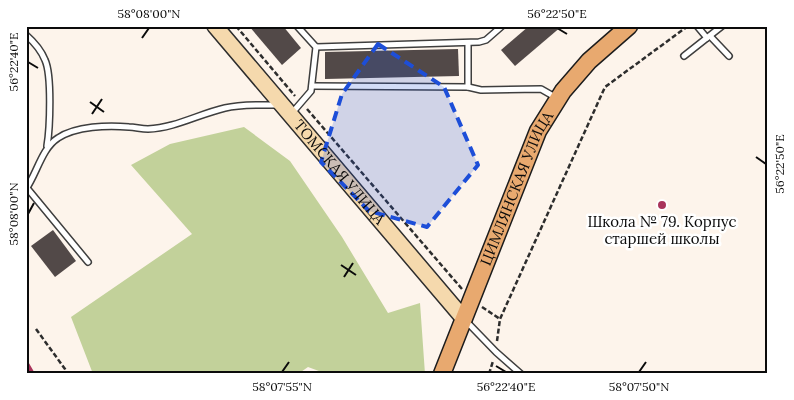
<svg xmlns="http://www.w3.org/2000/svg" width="794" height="400" font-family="Lora,serif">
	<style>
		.forest { fill: #c2d19a }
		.building { fill: #524948 }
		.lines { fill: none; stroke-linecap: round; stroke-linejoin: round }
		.lane-casing { stroke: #3e3e3e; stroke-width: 8 }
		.secondary-casing { stroke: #2d2d2d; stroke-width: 18 }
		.primary-casing { stroke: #1c1c1c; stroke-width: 19 }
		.path { stroke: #2d2d2d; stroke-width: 2.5; stroke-dasharray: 5 2.5; stroke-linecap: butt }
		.lane { stroke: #fff; stroke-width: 5 }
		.secondary { stroke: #f5d9ad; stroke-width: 15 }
		.primary { stroke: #e8a96f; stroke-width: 16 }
		.rail { stroke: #a9345b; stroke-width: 4 }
		.marked { fill: #1d4ed8; fill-opacity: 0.2; stroke: #1d4ed8; stroke-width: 4; stroke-dasharray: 10 6; stroke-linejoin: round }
		.ticks { fill: none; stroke: #0b0b0b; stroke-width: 2 }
		.poi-dot { fill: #a9345b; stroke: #fff; stroke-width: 2 }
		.labels { text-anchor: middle; stroke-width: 5; stroke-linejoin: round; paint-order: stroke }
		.street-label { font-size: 15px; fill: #0b0b0b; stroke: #fff }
		.poi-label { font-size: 15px; fill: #0b0b0b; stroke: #fff }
		.neatline { fill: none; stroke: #0b0b0b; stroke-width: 2 }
		.ticks-label { font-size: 12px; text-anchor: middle; fill: #0b0b0b }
	</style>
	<rect width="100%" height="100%" fill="#fdf4eb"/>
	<polygon class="forest" points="244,127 290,161 342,237 388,313 420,303 425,374 327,374 308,367 298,374 93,374 71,317 192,234 131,165 170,144"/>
	<g class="building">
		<polygon points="249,26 283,26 301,48 282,65"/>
		<polygon points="529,26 562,26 515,66 501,50"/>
		<polygon points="458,49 459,76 325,79 325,52"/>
		<polygon points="53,230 76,261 55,277 31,246"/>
	</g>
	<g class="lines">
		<defs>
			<g id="lane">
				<polyline points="697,26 707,38"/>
				<path d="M26,35C34,42 41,50 45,60C52,75 50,128 47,146"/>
				<polyline points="710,36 729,56"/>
				<polyline points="316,47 479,42 486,40 502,26"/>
				<polyline points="684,56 722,26"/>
				<polyline points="312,86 468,87 468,43"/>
				<polyline points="468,87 481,90 541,89 555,97"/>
				<polyline points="292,113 311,91 316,47 297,26"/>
				<polyline points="27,188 88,262"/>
				<path d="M26,189C37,173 42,148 58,138C76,126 108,125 129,127C135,127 141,129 148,129C175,128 199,114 225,108C242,104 262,105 279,105"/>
				<polyline points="466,321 496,352 521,374"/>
			</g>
			<g id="secondary">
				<path id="s1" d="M215,26L464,319"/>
			</g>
			<g id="primary">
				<path id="s2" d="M442,374L538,131L563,91L589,61L629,26"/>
			</g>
		</defs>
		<use href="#lane" class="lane-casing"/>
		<use href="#secondary" class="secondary-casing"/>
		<use href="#primary" class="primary-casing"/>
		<g class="path">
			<polyline points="236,26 295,96"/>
			<polyline points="307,109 462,289"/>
			<polyline points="482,307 500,319"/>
			<polyline points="36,329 65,369 67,374"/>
			<polyline points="497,341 500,319 605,87 688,26"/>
			<polyline points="489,374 493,361"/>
		</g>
		<use href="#lane" class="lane"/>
		<use href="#secondary" class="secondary"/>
		<use href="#primary" class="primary"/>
		<polyline class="rail" points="26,362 33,374"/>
	</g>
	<path class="marked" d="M378,44L444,87L478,165L427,227L369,211L321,162L342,94Z"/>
	<path class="ticks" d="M557,28L567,34M142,38L149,28M28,62L38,68M90,102L104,112M92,114L102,99M756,157L766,164M28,214L34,203M341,265L356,275M344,277L353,263M496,366L506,372M282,372L289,362M639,372L646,362"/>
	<circle class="poi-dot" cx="662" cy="205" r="5"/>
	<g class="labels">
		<g class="street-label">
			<text dy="5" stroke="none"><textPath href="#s1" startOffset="192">ТОМСКАЯ УЛИЦА</textPath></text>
			<text dy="5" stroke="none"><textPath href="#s2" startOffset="200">ЦИМЛЯНСКАЯ УЛИЦА</textPath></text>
		</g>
		<g class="poi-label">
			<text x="662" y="227">Школа № 79. Корпус<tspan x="662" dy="17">старшей школы</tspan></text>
		</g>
	</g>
	<rect width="794" height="400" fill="none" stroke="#ffffff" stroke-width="55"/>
	<rect x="28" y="28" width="738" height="344" class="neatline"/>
	<g class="ticks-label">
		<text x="149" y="18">58°08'00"N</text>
		<text x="557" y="18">56°22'50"E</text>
		<text transform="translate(14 62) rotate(-90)" y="4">56°22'40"E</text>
		<text transform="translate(780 164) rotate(-90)" y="4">56°22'50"E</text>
		<text transform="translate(14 214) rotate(-90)" y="4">58°08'00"N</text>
		<text x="282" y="391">58°07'55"N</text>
		<text x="506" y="391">56°22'40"E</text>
		<text x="639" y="391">58°07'50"N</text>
	</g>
</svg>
